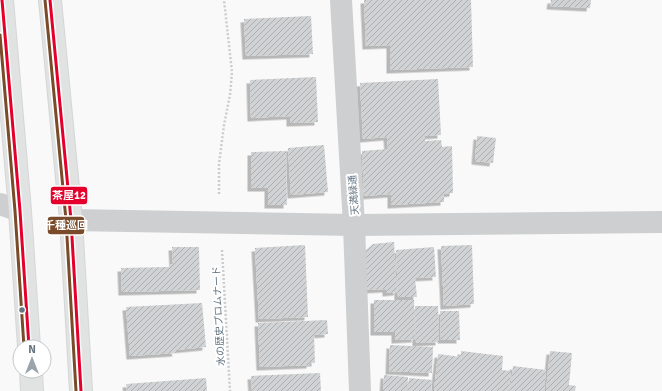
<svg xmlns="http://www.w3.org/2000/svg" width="662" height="391" font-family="Signika,'Noto Sans JP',sans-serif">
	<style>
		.building { fill: url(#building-hatch); filter: url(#shadow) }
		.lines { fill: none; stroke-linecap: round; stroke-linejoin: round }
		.primary-casing { stroke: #d5d6d7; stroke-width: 24 }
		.path { stroke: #cbcccd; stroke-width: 2.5; stroke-dasharray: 2 2; stroke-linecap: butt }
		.minor { stroke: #cecfd0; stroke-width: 22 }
		.primary { stroke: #e1e2e2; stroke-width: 22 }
		.bus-1-casing { stroke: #fff; stroke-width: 6 }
		.bus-2-casing { stroke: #fff; stroke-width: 6 }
		.bus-1 { stroke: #e4002b; stroke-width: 3 }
		.bus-2 { stroke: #7a4b2a; stroke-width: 3 }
		.bus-dot { fill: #657683; stroke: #fff; stroke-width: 1.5 }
		.labels { text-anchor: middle; stroke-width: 4; stroke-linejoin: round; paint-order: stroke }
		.street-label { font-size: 10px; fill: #657683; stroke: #fff }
		.line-badge { stroke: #fff; stroke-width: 1.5 }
		.badge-label { font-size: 11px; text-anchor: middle; font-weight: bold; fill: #fff }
	</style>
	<defs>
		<pattern id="building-hatch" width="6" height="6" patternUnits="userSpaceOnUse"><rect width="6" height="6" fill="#d0d2d3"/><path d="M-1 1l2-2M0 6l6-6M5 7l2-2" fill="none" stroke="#acafb1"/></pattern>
		<filter id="shadow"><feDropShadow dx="-3.5" dy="3.5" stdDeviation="0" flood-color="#0004"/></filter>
	</defs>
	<rect width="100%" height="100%" fill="#f9f9f9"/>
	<g class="building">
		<polygon points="364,0 471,0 473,67 390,70 390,45 366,46"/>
		<polygon points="551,0 591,0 590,8 550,6"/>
		<polygon points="311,16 313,54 246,56 244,19"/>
		<polygon points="316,77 318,122 290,123 290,116 251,118 250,80"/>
		<polygon points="438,79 441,135 425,136 425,141 441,140 442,147 452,146 453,193 444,194 444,202 391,205 391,194 364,196 362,151 388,149 387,137 363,139 360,83"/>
		<polygon points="477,136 496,138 493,163 475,161"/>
		<polygon points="324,145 328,192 291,195 288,148"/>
		<polygon points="286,151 287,205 268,205 268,188 251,188 251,152"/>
		<polygon points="394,242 397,292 386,293 386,289 367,290 366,250 373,244"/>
		<polygon points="305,245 308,317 259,319 255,248"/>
		<polygon points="472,245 474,304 444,306 441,246"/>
		<polygon points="172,247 199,247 200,290 122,292 121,268 169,267 169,264 173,264"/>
		<polygon points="434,247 436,277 415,278 417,297 398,297 396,250"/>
		<polygon points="374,300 414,300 415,339 395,340 395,332 374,332"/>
		<polygon points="202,303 206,347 175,350 176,353 130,356 126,307"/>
		<polygon points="415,306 438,306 439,342 416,343"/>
		<polygon points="440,311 459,311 460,340 441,340"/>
		<polygon points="327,320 328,334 314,335 315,363 310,363 310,365 260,367 258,323"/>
		<polygon points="390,345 433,347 432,373 389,371"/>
		<polygon points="461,351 503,356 502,370 511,371 509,391 434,391 438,354 461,357"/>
		<polygon points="550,351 572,353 569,385 576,386 575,391 546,391"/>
		<polygon points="513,366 546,370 544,391 510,391"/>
		<polygon points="320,373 321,391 252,391 251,376"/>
		<polygon points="384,375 408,377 407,391 383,391"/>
		<polygon points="206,378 207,391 127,391 126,384"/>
		<polygon points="409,378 432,380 431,391 408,391"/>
	</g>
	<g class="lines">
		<defs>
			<g id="primary">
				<polyline points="2,0 20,211 29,347"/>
				<polyline points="50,0 71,220 81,391"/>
				<polyline points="31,371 32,391"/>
			</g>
		</defs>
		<use href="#primary" class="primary-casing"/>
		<g class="path">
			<polyline points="219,194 219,164 224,125 230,95 232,72 224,0"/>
			<polyline points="222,250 230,391"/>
		</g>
		<g class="minor">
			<polyline points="341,0 354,225 360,391"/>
			<polyline points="0,204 20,211"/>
			<polyline points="71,220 354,225 662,222"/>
		</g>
		<use href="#primary" class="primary"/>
		<defs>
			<g id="bus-1">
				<polyline points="2,0 20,211 29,347"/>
				<polyline points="50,0 71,220 81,391"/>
			</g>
			<g id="bus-2">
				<polyline points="45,0 66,220 76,391"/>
				<polyline points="0,35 15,211 24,347"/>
			</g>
		</defs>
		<use href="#bus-1" class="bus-1-casing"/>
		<use href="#bus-2" class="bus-2-casing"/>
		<use href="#bus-1" class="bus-1"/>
		<use href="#bus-2" class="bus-2"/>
	</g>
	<circle class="bus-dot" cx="22" cy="310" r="3.5"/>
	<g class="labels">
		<g class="street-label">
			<text transform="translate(353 195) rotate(-94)" y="4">天満緑通</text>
			<text transform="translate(218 316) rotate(-93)" y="4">水の歴史プロムナード</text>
		</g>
	</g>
	<g class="line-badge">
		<rect x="50" y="186" width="38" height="19" rx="4" fill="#e4002b"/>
		<rect x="47" y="216" width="38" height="19" rx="4" fill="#7a4b2a"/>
	</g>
	<g class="badge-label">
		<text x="69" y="199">茶屋12</text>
		<text x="66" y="229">千種巡回</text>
	</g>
	<g transform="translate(32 359)"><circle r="19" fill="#ffffff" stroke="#c1c8cd"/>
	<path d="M0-3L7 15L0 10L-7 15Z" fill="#99a4ac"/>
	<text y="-6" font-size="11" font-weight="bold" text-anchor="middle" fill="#657683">N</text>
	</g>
</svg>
